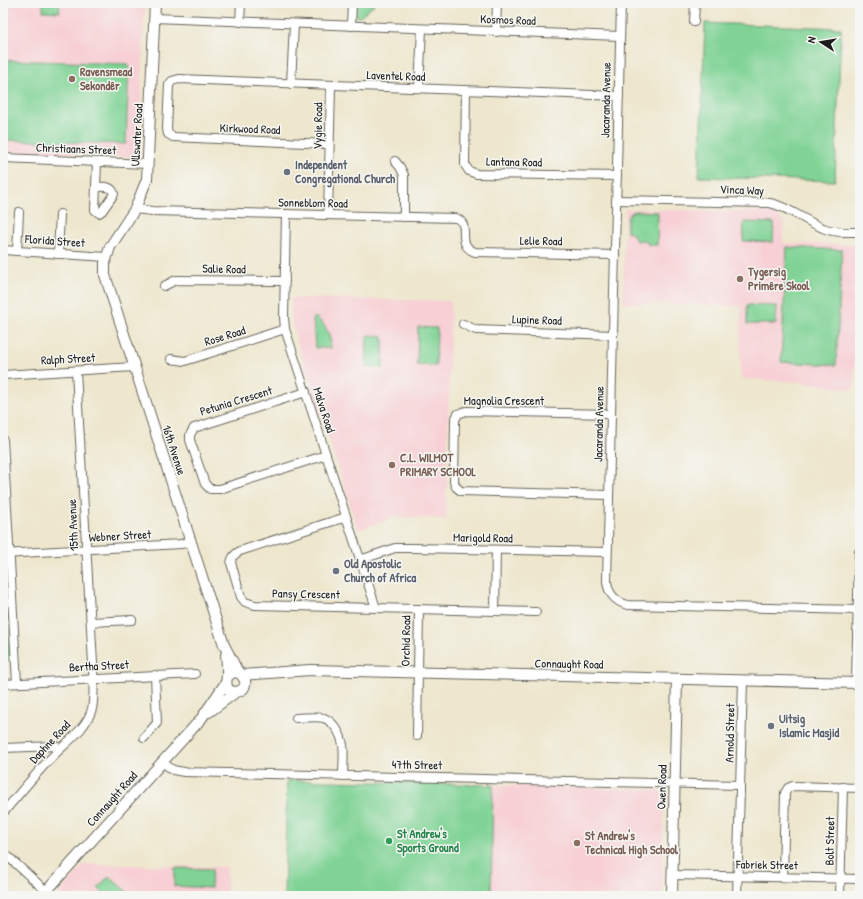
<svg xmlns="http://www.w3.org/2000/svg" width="863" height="899" font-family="'Patrick Hand',sans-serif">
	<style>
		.built { fill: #f7cfd4 }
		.green { fill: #80d395; stroke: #4e7858 }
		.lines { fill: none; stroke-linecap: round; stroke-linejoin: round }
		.minor-casing { stroke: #66635a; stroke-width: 10 }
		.tertiary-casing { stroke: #66635a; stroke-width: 12 }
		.minor { stroke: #fff; stroke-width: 8 }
		.tertiary { stroke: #fff; stroke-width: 10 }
		.education-dot { fill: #8d6e63; stroke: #f6f6f2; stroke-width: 1.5 }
		.worship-dot { fill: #6b7280; stroke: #f6f6f2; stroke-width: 1.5 }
		.leisure-dot { fill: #2e9e5b; stroke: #f6f6f2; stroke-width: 1.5 }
		.labels { text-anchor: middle; stroke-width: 3; stroke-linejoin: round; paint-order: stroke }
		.street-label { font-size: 12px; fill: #1c1c1c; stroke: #f6f6f2 }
		.education-label { font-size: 12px; font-weight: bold; fill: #785e54; stroke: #f6f6f2; text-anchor: start }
		.worship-label { font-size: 12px; font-weight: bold; fill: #5b616d; stroke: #f6f6f2; text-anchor: start }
		.leisure-label { font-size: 12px; font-weight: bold; fill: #27864d; stroke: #f6f6f2; text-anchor: start }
	</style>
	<rect width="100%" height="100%" fill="#f6f6f2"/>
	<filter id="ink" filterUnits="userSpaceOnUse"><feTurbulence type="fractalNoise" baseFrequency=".025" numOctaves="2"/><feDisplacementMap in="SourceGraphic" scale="8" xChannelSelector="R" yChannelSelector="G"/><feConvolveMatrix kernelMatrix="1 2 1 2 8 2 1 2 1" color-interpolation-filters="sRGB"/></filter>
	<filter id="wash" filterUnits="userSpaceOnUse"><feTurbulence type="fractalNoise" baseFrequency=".012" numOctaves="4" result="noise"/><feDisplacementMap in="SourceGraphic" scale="16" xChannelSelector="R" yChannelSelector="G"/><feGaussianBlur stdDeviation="0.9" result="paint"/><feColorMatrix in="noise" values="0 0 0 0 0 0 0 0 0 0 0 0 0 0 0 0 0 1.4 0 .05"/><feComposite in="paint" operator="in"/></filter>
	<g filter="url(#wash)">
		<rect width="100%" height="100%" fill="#eee7ce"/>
		<g class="built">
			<polygon points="3,3 142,3 145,6 139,157 3,151"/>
			<polygon points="625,209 774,212 784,222 783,243 858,245 854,390 838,388 802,382 742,379 740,375 741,306 623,303"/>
			<polygon points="291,298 451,301 446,519 396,517 358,530 291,323"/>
			<polygon points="493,785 659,790 662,792 664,798 662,896 491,896"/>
			<polygon points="85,864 227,867 227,896 56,896"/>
		</g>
		<g class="green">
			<polygon points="43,3 60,3 59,12 43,11"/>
			<polygon points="355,3 376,3 360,17 355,16"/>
			<polygon points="705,23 841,28 835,181 699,177"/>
			<polygon points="3,60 129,64 126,144 3,140"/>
			<path d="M635,211L658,212L657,245H648L647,241L643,240L636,241L632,233L627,231C627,223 625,215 635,211Z"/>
			<polygon points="744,222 774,223 773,242 743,241"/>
			<polygon points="787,247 842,250 836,365 781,362"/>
			<polygon points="747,305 777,306 776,324 747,324"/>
			<path d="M313,318H317C327,328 330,332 331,348H315Z"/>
			<polygon points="418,327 437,328 436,366 417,365"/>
			<polygon points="367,335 383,336 383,368 366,367"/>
			<polygon points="3,612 8,612 10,658 9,661 3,661"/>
			<polygon points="287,780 493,785 491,896 284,896"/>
			<polygon points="175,868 212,869 211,888 174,886"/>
			<polygon points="109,876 131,896 107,896 98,888"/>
		</g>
	</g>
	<g filter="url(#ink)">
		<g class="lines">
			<defs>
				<g id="minor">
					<path d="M621,3L607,581C608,593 615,602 628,605L859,610"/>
					<polyline points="154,18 620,36"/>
					<polyline points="240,22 241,3"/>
					<polyline points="694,22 695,3"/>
					<polyline points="351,26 352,3"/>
					<polyline points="496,32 497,3"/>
					<polyline points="291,84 294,24"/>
					<polyline points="419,88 422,29"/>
					<polyline points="466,90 465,165 469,171 477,174 617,176"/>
					<polyline points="329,144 173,137 168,134 167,129 169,85 172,81 179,79 619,96"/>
					<polyline points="3,158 148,164"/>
					<polyline points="395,161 400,167 404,175 404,217"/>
					<path d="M96,187C103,187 112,185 114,194L102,211L99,213L95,210L97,162"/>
					<path d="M616,200L770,203C789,207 805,221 823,228C834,233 848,232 860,232"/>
					<path d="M135,209L152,211L456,218C473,225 454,244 475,252L615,255"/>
					<polyline points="286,214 284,317 285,329 376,608"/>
					<polyline points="328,215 331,85"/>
					<polyline points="3,250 106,257"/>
					<polyline points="17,251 19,212"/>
					<polyline points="58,254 60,214"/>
					<polyline points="164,286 176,280 285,281"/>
					<polyline points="463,324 476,330 613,335"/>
					<polyline points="171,359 185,361 285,329"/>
					<polyline points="3,375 134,367"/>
					<polyline points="306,392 194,428 190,435 190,440 205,484 210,489 220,489 326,455"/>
					<polyline points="3,440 17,683"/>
					<polyline points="609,495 461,491 456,487 454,482 455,420 458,414 466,411 611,414"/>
					<path d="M346,517L240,551C234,554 232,557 231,563L241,597L245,602L255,605L536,612"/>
					<polyline points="3,554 181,544 190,542"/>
					<polyline points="360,560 395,548 413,548 607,552"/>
					<polyline points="495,611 496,550"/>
					<polyline points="91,622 132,620"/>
					<polyline points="3,684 195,674"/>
					<path d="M296,718C305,718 316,716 324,718C329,720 333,724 336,728C347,744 343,757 343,776"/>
					<path d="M417,736C418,694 418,651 419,609"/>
					<polyline points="144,738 157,723 155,675"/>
					<polyline points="3,748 56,746 60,749"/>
					<polyline points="162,762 173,770 184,772 740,785"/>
					<path d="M3,813C18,795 33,777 49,760C64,744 86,730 92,709C95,694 93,678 93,663L76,371"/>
					<polyline points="3,852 46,891"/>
					<polyline points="673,875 860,879"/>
					<polyline points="783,877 785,793 788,788 793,786 860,788"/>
					<polyline points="737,896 743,681"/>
					<polyline points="840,896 843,787"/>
				</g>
				<g id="tertiary">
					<polyline points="155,3 147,179 135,209 110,247 105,263 105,275 224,645 238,672"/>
					<path d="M226,655C227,661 227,666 227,672C227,681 223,691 236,692C243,691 246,687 245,680L240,673L233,672L227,677"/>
					<polyline points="242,675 310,670 857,683 860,552"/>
					<polyline points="209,712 236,692"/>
					<polyline points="42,896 201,719 225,684"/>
					<polyline points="672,896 677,679"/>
				</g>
			</defs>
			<use href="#minor" class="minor-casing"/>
			<use href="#tertiary" class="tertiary-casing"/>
			<use href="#minor" class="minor"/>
			<use href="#tertiary" class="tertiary"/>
		</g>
	</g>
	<g class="education-dot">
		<circle cx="72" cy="79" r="4"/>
		<circle cx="740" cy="279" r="4"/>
		<circle cx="392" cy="465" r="4"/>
		<circle cx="577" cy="843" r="4"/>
	</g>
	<g class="worship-dot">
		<circle cx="287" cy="172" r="4"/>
		<circle cx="336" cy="571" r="4"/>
		<circle cx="771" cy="726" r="4"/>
	</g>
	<circle class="leisure-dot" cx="389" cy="841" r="4"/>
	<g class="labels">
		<g class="street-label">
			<text transform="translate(508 20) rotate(2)" y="4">Kosmos Road</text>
			<text transform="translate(396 76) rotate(2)" y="4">Laventel Road</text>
			<text transform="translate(606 100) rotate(-89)" y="4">Jacaranda Avenue</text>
			<text transform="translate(318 126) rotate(-89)" y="4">Vygie Road</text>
			<text transform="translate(250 129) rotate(2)" y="4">Kirkwood Road</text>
			<text transform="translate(137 135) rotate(-87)" y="4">Ullswater Road</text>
			<text transform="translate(76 149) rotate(2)" y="4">Christiaans Street</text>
			<text transform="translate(514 162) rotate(1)" y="4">Lantana Road</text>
			<text transform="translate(742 190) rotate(2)" y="4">Vinca Way</text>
			<text transform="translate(313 203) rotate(1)" y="4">Sonneblom Road</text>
			<text transform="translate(55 241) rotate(4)" y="4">Florida Street</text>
			<text transform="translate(541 241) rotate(1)" y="4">Lelie Road</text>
			<text transform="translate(224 269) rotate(1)" y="4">Salie Road</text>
			<text transform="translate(537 320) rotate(2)" y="4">Lupine Road</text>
			<text transform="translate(225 336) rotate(-17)" y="4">Rose Road</text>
			<text transform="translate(68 359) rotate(-3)" y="4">Ralph Street</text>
			<text transform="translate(236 401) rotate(-17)" y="4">Petunia Crescent</text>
			<text x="504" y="405">Magnolia Crescent</text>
			<text transform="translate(324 410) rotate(72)" y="4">Malva Road</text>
			<text transform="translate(599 424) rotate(-89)" y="4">Jacaranda Avenue</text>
			<text transform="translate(174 450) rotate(72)" y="4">16th Avenue</text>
			<text transform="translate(73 525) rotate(-93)" y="4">15th Avenue</text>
			<text transform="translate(120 536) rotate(-3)" y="4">Webner Street</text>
			<text transform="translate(483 538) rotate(1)" y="4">Marigold Road</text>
			<text transform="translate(306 594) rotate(1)" y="4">Pansy Crescent</text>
			<text transform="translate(406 641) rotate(-89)" y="4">Orchid Road</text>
			<text transform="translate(569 664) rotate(1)" y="4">Connaught Road</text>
			<text transform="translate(99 666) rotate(-3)" y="4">Bertha Street</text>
			<text transform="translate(730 733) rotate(-89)" y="4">Arnold Street</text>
			<text transform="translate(50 742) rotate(-47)" y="4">Daphne Road</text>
			<text transform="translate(417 765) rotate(1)" y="4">47th Street</text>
			<text transform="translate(662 787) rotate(-88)" y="4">Owen Road</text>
			<text transform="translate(112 799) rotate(-48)" y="4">Connaught Road</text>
			<text transform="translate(830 841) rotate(-89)" y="4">Bolt Street</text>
			<text transform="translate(767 865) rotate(1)" y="4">Fabriek Street</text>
		</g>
		<g class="education-label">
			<text x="80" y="76">Ravensmead<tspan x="80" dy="14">Sekondêr</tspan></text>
			<text x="748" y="276">Tygersig<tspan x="748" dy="14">Primêre Skool</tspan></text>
			<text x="400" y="462">C.L. WILMOT<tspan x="400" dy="14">PRIMARY SCHOOL</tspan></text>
			<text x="585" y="840">St Andrew's<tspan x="585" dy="14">Technical High School</tspan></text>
		</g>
		<g class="worship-label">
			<text x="295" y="169">Independent<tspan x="295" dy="14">Congregational Church</tspan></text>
			<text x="344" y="568">Old Apostolic<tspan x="344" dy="14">Church of Africa</tspan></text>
			<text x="779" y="723">Uitsig<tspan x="779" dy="14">Islamic Masjid</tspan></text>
		</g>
		<g class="leisure-label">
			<text x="397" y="838">St Andrew's<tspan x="397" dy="14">Sports Ground</tspan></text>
		</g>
	</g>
	<rect width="863" height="899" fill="none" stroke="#f6f6f2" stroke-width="16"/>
	<g transform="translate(821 42) rotate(282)" stroke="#f6f6f2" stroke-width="3" paint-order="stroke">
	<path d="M0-3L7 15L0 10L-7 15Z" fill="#1c1c1c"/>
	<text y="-6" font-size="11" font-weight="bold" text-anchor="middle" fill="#1c1c1c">N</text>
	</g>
</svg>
